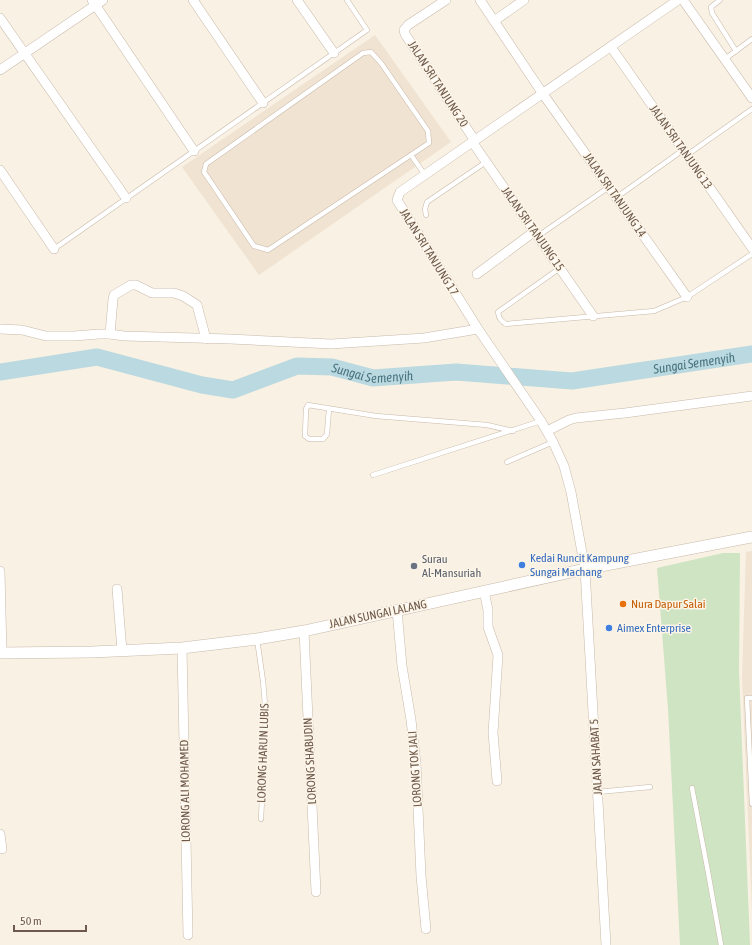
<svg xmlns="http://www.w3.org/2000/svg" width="752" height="945" font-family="'Asap Condensed',sans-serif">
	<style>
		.residential { fill: #f0e3d2 }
		.green { fill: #cfe4c3 }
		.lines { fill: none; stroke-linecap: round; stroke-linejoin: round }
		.river { stroke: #bad9e0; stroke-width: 17 }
		.service-casing { stroke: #c8b9ab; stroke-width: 5.5 }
		.minor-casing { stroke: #c8b9ab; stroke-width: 10 }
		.tertiary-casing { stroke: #c8b9ab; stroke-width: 12 }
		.service { stroke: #fff; stroke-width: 4.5 }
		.minor { stroke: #fff; stroke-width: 9 }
		.tertiary { stroke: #fff; stroke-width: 11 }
		.shop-dot { fill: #3f7fe0; stroke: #fcf5e8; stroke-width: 1.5 }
		.worship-dot { fill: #6b7280; stroke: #fcf5e8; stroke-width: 1.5 }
		.food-dot { fill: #e8710a; stroke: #fcf5e8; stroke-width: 1.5 }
		.labels { text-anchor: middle; stroke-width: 3; stroke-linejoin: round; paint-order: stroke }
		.street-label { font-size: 12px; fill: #6e5a4c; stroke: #fcf5e8 }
		.shop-label { font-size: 12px; fill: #366cbe; stroke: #fcf5e8; text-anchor: start }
		.worship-label { font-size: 12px; fill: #5b616d; stroke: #fcf5e8; text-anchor: start }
		.food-label { font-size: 12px; fill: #c56008; stroke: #fcf5e8; text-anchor: start }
		.water-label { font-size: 13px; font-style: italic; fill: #49747f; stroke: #fcf5e8 }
	</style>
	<rect width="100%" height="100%" fill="#f9f1e3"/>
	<g class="residential">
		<polygon points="375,35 451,142 259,275 182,167"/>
		<polygon points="752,551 752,911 742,677 746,552"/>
	</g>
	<polygon class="green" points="723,553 740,553 739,671 750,945 680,945 668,709 657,568"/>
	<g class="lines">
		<path class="river" id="s1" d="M0,372L97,357L202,385L233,390L297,366L332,367L373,378L456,372L572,381L752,354"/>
		<defs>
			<g id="service">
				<polyline points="720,0 711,7 712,13 736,51"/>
				<polygon points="371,52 381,63 428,131 429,143 268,250 254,246 204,172 206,164 363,53"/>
				<polyline points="725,59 752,39"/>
				<polyline points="411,155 425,175"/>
				<polyline points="687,155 752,109"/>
				<polyline points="617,197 683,150"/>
				<polyline points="426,215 425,209 427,202 486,162"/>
				<polyline points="538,236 609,187"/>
				<polyline points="54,249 367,30 347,0"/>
				<path d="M560,268L498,312C499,319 501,321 506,324L654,311L687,297L752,254"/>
				<polyline points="329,409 327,434 323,439 309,439 305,436 306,409 308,405 376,416 487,425 513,431"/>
				<polyline points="507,462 553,442"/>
				<polyline points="373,475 541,421"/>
				<polyline points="257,639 263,681 266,717 261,819"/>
				<polyline points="752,698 747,698 752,804"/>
				<polyline points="692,788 708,872 721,945"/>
				<polyline points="598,792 650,787"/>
			</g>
			<g id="minor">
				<polyline points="92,0 194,151"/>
				<polyline points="193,0 263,103"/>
				<polyline points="297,0 334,53"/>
				<polyline points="446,0 408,25 404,30 405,34 475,141"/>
				<polyline points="480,0 543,94 687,297"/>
				<polyline points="683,0 752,98"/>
				<polyline points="0,18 126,198"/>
				<polyline points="494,21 524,0"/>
				<polyline points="611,47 752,248"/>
				<polyline points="0,70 103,0"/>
				<polyline points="473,143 593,316"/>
				<polyline points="0,170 54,249"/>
				<polyline points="477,274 535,231"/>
				<polyline points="0,329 22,330 46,336 74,336 99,334 110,334 124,336 230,339 331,344 424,338 478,329"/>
				<polyline points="110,334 113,299 114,295 131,285 136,285 152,293 174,293 183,296 197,305 206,339"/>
				<polyline points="547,431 569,420 576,418 625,413 752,396"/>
				<polyline points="0,571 2,653"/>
				<polyline points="117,589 122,651"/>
				<polyline points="484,591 488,610 488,627 498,655 493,733 497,781"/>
				<polyline points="397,610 402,666 411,720 416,763 421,876 426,929"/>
				<polyline points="304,631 316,892"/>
				<polyline points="182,648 188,935"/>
				<polyline points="0,834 2,849"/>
				<polyline points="606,945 585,569 571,492 564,466 553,442 541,421 478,329 397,200 400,192 678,0"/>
			</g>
			<polyline id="tertiary" points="0,653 92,652 182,648 257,639 304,631 585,569 752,537"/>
		</defs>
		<use href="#service" class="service-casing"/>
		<use href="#minor" class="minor-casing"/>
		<use href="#tertiary" class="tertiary-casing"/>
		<use href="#service" class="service"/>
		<use href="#minor" class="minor"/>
		<use href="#tertiary" class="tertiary"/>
	</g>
	<g class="shop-dot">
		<circle cx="522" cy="565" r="4"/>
		<circle cx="609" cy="628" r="4"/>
	</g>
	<circle class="worship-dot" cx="414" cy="566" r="4"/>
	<circle class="food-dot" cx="623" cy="604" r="4"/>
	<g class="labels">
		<g class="street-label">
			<text transform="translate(438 84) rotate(57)" y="4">JALAN SRI TANJUNG 20</text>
			<text transform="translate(681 147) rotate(55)" y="4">JALAN SRI TANJUNG 13</text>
			<text transform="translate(615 195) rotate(55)" y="4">JALAN SRI TANJUNG 14</text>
			<text transform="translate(533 229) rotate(55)" y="4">JALAN SRI TANJUNG 15</text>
			<text transform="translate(429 252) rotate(58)" y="4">JALAN SRI TANJUNG 17</text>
			<text transform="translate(378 614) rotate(-12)" y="4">JALAN SUNGAI LALANG</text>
			<text transform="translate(263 753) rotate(-88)" y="4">LORONG HARUN LUBIS</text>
			<text transform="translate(596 757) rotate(-93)" y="4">JALAN SAHABAT 5</text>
			<text transform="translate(310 761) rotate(-93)" y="4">LORONG SHABUDIN</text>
			<text transform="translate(415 769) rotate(-94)" y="4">LORONG TOK JALI</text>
			<text transform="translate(185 791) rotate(-91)" y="4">LORONG ALI MOHAMED</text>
		</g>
		<g class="shop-label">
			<text x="530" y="562">Kedai Runcit Kampung<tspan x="530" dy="14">Sungai Machang</tspan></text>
			<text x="617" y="632">Aimex Enterprise</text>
		</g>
		<g class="worship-label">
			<text x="422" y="563">Surau<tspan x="422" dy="14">Al-Mansuriah</tspan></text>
		</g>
		<g class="food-label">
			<text x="631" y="608">Nura Dapur Salai</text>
		</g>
		<g class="water-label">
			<text dy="5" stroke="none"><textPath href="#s1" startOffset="707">Sungai Semenyih</textPath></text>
			<text dy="5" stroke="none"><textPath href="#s1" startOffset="383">Sungai Semenyih</textPath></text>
		</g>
	</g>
	<path d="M14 925v6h72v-6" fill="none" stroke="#6e5a4c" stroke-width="2"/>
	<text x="20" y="925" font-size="12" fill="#6e5a4c" stroke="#fcf5e8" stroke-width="3" paint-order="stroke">50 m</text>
</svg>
